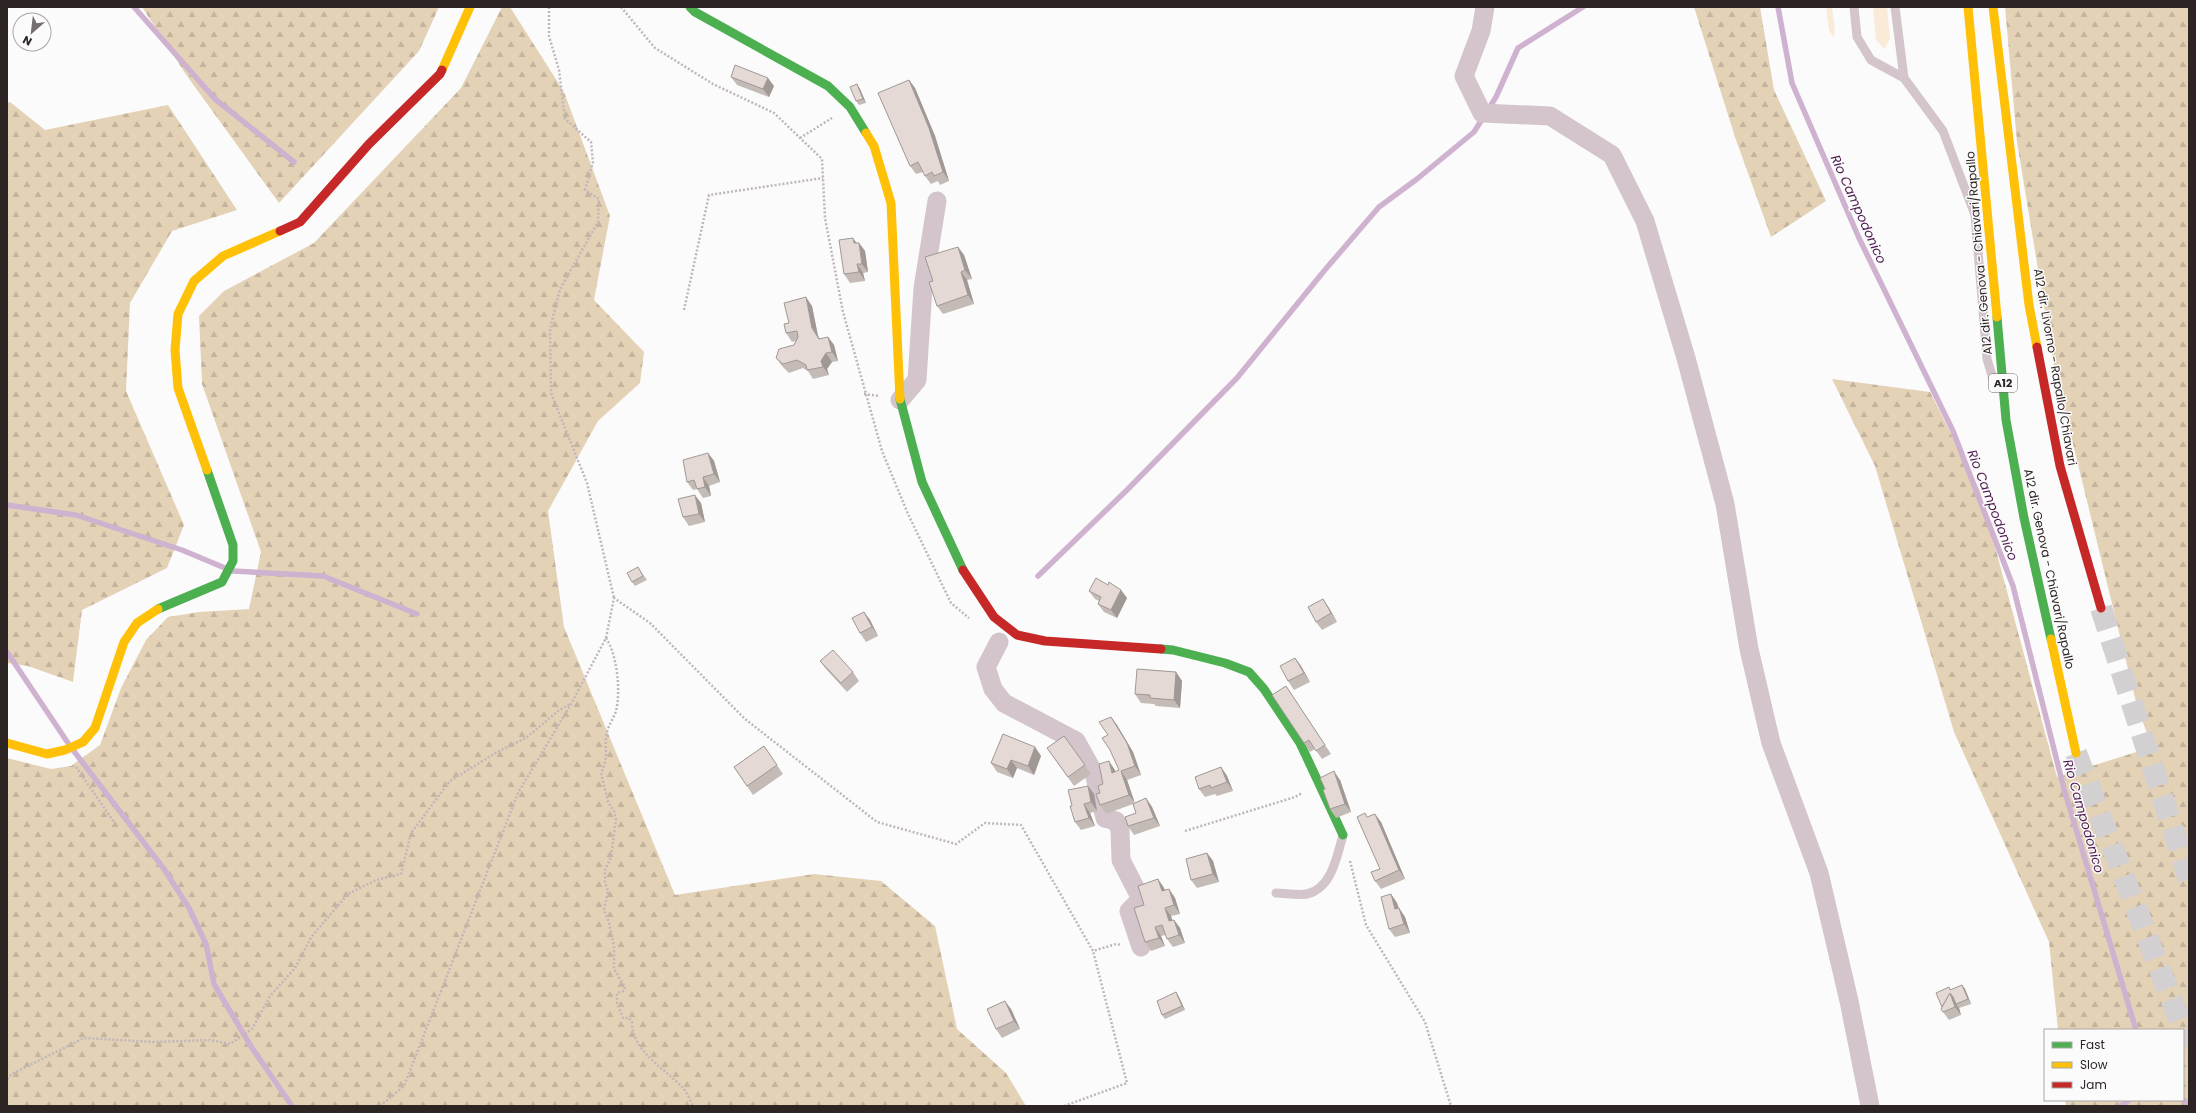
<svg xmlns="http://www.w3.org/2000/svg" width="2196" height="1113" font-family="Poppins,sans-serif">
	<style>
		.grass { fill: #f9ebd7 }
		.forest { fill: url(#forest-firs) }
		.lines { fill: none; stroke-linecap: round; stroke-linejoin: round }
		.stream { stroke: #cfb2d0; stroke-width: 5.5 }
		.highway-tunnel { stroke: #d2d0d0; stroke-width: 22; stroke-dasharray: 22 11; stroke-linecap: butt }
		.path { stroke: #c0b6ba; stroke-width: 2.5; stroke-dasharray: 2 2; stroke-linecap: butt }
		.lane { stroke: #d3c5cb; stroke-width: 9 }
		.street { stroke: #d3c5cb; stroke-width: 19 }
		.fast { stroke: #4caf50; stroke-width: 9 }
		.slow { stroke: #ffc107; stroke-width: 9 }
		.jam { stroke: #c62828; stroke-width: 9 }
		.wall { fill: #c4bbb6 }
		.shaded-wall { fill: #a09894 }
		.building { fill: #e4d9d4; stroke: #a09894 }
		.labels { text-anchor: middle; stroke-width: 3; stroke-linejoin: round; paint-order: stroke }
		.shield { fill: #fbfbfb; stroke: #6b6464; stroke-width: 1 }
		.shield-label { font-size: 11px; font-weight: bold; fill: #2d2424 }
		.street-label { font-size: 12px; fill: #2d2424; stroke: #fbfbfb }
		.water-label { font-size: 13px; font-style: italic; fill: #4f1c51; stroke: #fbfbfb }
	</style>
	<defs>
		<pattern id="forest-firs" width="22" height="20" patternUnits="userSpaceOnUse"><rect width="22" height="20" fill="#e4d2b7"/><path d="M5 1l3.5 6h-7zM16 11l3.5 6h-7z" fill="#c4b49d"/></pattern>
	</defs>
	<rect width="100%" height="100%" fill="#fbfbfb"/>
	<g class="grass">
		<polygon points="1826,7 1832,7 1835,32 1833,37 1829,30"/>
		<polygon points="1873,7 1887,7 1890,39 1884,49 1876,40"/>
	</g>
	<g class="forest">
		<polygon points="142,7 439,7 419,51 279,203 187,76"/>
		<polygon points="502,7 510,7 564,92 610,216 594,300 644,352 640,383 598,421 548,511 564,627 675,895 814,874 881,881 935,926 957,1029 1006,1073 1026,1106 7,1106 7,758 51,769 71,766 100,745 121,688 146,640 168,617 199,612 249,609 261,552 202,384 199,316 224,291 314,243 461,88"/>
		<polygon points="1694,7 1760,7 1774,90 1826,201 1771,237 1735,137"/>
		<polygon points="2005,7 2189,7 2189,1106 2066,1106 2065,1100 2183,1100 2183,1030 2058,1030 2049,942 1954,732 1875,466 1832,379 1930,392 1980,491 2057,777 2152,747 2137,706 2054,366 2017,142"/>
		<polygon points="10,102 45,130 168,105 237,210 172,231 130,303 126,391 184,525 167,568 82,610 73,682 28,666 7,663 7,103"/>
	</g>
	<g class="lines">
		<g class="stream">
			<polyline points="134,7 215,99 294,162"/>
			<polyline points="1778,7 1792,83 1859,238 1953,431 2013,586 2064,789 2136,1030"/>
			<polyline points="7,505 76,515 182,550 225,568"/>
			<polyline points="233,571 323,576 417,614"/>
			<polyline points="1038,576 1127,490 1237,378 1324,271 1379,207 1417,179 1474,132 1496,97 1518,48 1583,7"/>
			<polyline points="7,652 68,743"/>
			<polyline points="73,750 164,869 189,908 206,944 214,984 252,1048 292,1106"/>
			<polyline points="2183,1100 2189,1104"/>
			<polyline points="2121,1106 2129,1100"/>
		</g>
		<g class="highway-tunnel">
			<polyline points="2101,608 2189,879"/>
			<polyline points="2076,753 2189,1045"/>
		</g>
		<g class="path">
			<polyline points="549,7 549,36 559,70 565,119 591,142 593,162 585,190 599,199 598,222 560,289 550,329 551,393 587,483 614,598"/>
			<polyline points="621,7 655,48 713,84 774,113 822,159 825,218 843,312 882,451 908,514 951,603 969,618"/>
			<polyline points="800,138 832,118"/>
			<polyline points="684,310 709,195 823,178"/>
			<polyline points="864,394 880,396"/>
			<path d="M606,638C617,654 621,691 616,711C613,720 607,727 606,737C605,752 608,759 601,773L608,802L614,811L616,820L611,857L605,870V882L608,891L604,910L609,923L614,946V969L625,987L624,991L617,993V1003L623,1018H629L632,1022C631,1050 665,1069 682,1087C687,1092 690,1100 693,1106"/>
			<polyline points="76,767 114,822"/>
			<polyline points="1185,831 1295,797 1302,793"/>
			<polyline points="1350,861 1366,925 1425,1022 1451,1106"/>
			<polyline points="7,1079 12,1074 84,1038 154,1042 210,1040 230,1044 252,1029 270,996 295,968 312,936 348,894 376,880 401,874 411,833 450,781 497,752 526,738 558,711 570,704"/>
			<polyline points="380,1106 404,1086 518,793 571,704 606,638 614,598 650,623 745,719 877,822 956,844 985,823 1021,825 1093,951 1116,944 1121,945"/>
			<polyline points="1064,1106 1127,1083 1093,951"/>
		</g>
		<g class="lane">
			<polyline points="1854,7 1857,37 1871,60 1904,78 1943,131 1975,215 1987,359 1994,382"/>
			<polyline points="1895,7 1904,78"/>
			<path d="M1276,893C1285,893 1298,896 1307,894C1332,888 1337,856 1343,835"/>
		</g>
		<g class="street">
			<polyline points="1485,7 1481,31 1464,76 1482,113 1550,116 1612,155 1645,221 1686,358 1725,504 1749,649 1771,743 1819,873 1849,1001 1870,1106"/>
			<polyline points="900,400 917,380 923,288 937,201"/>
			<polyline points="999,642 986,667 993,689 1004,703 1076,741 1094,773 1105,818 1116,821 1120,829 1121,860 1141,899 1129,911 1141,947"/>
		</g>
		<g class="fast">
			<polyline points="690,7 695,12 828,86 850,107 866,133"/>
			<polyline points="1997,317 2006,420 2024,518 2051,639"/>
			<polyline points="900,399 922,482 963,570"/>
			<polyline points="158,609 222,582 233,561 233,545 207,470"/>
			<polyline points="1161,649 1173,650 1225,663 1249,672 1264,689 1300,743 1343,835"/>
		</g>
		<g class="slow">
			<polyline points="1968,7 1997,317"/>
			<polyline points="1993,7 2029,305 2037,347"/>
			<polyline points="442,70 470,7"/>
			<polyline points="866,133 874,146 891,203 900,399"/>
			<polyline points="207,470 178,388 175,350 178,314 194,281 223,256 280,231"/>
			<polyline points="2051,639 2076,753"/>
			<polyline points="7,743 47,754 65,750 83,742 95,728 124,642 137,623 158,609"/>
		</g>
		<g class="jam">
			<polyline points="280,231 300,222 369,144 440,74 442,70"/>
			<polyline points="2037,347 2060,466 2101,608"/>
			<polyline points="963,570 994,617 1017,635 1045,641 1161,649"/>
		</g>
	</g>
	<g class="wall">
		<polygon points="731,77 774,86 769,97 737,85"/>
		<polygon points="909,80 915,88 935,136 949,181 940,185 938,181 931,184 925,176 923,172 916,174 910,166"/>
		<polygon points="857,84 860,89 866,103 859,105 856,101"/>
		<polygon points="857,243 859,243 865,251 868,272 863,273 865,281 850,283 844,274"/>
		<polygon points="958,247 964,255 972,279 967,280 974,304 943,314 937,306"/>
		<polygon points="812,306 818,336 820,339 828,337 834,345 838,361 832,362 827,369 829,375 813,379 808,371 803,368 789,373 782,366 776,358 794,345 796,341 792,342 786,333 789,323"/>
		<polygon points="708,453 714,461 720,482 709,486 711,496 703,498 697,489 693,490 687,482"/>
		<polygon points="701,503 705,522 689,526 683,517"/>
		<polygon points="638,567 647,580 635,586 632,582"/>
		<polygon points="1108,585 1121,590 1127,598 1117,618 1104,612 1098,604 1099,601 1095,599 1089,591"/>
		<polygon points="1323,599 1329,608 1337,622 1322,630 1316,622"/>
		<polygon points="864,612 870,620 878,636 866,642 860,633"/>
		<polygon points="1295,658 1301,666 1310,682 1294,690 1288,681"/>
		<polygon points="820,661 853,672 859,681 847,692 826,669"/>
		<polygon points="1176,672 1182,681 1180,708 1156,706 1154,704 1141,703 1135,694"/>
		<polygon points="1286,686 1331,754 1322,759 1315,749 1310,752 1304,743"/>
		<polygon points="1111,717 1117,725 1133,752 1141,775 1127,780 1134,803 1146,798 1152,807 1160,826 1134,835 1128,826 1136,813 1133,804 1106,814 1100,805 1100,793 1103,784 1115,770 1115,772 1119,770 1108,735"/>
		<polygon points="1064,736 1091,774 1074,786 1047,748"/>
		<polygon points="764,746 783,774 753,795 734,767"/>
		<polygon points="1035,747 1041,756 1034,775 1017,768 1013,778 997,772 991,763"/>
		<polygon points="1221,767 1227,776 1233,791 1217,796 1215,794 1205,797 1199,789"/>
		<polygon points="1340,780 1351,812 1336,818 1330,809"/>
		<polygon points="1088,786 1094,794 1097,811 1090,813 1095,826 1081,830 1075,822 1072,806"/>
		<polygon points="1368,817 1381,822 1405,879 1381,889 1375,881 1380,869"/>
		<polygon points="1207,853 1213,861 1219,882 1197,888 1191,880"/>
		<polygon points="1158,879 1164,888 1165,890 1169,889 1175,898 1180,914 1171,916 1172,920 1174,920 1180,928 1185,943 1173,947 1167,939 1166,935 1161,936 1165,946 1151,951 1145,942 1144,905"/>
		<polygon points="1391,894 1397,903 1399,908 1405,917 1410,933 1395,937 1389,929"/>
		<polygon points="1962,985 1965,989 1971,1004 1959,1008 1961,1015 1949,1020 1943,1012 1949,987 1951,990"/>
		<polygon points="1176,992 1179,997 1185,1010 1165,1019 1162,1015"/>
		<polygon points="1011,1009 1020,1029 1002,1038 996,1029"/>
	</g>
	<g class="shaded-wall">
		<polygon points="768,78 774,86 769,97 763,89"/>
		<polygon points="909,80 915,88 935,136 949,181 943,172"/>
		<polygon points="857,84 860,89 866,103 863,99"/>
		<polygon points="853,238 859,246 854,243"/>
		<polygon points="859,243 865,251 868,272 862,264"/>
		<polygon points="958,247 964,255 972,279 965,270"/>
		<polygon points="857,264 863,273 865,281 859,272"/>
		<polygon points="961,272 967,280 974,304 968,295"/>
		<polygon points="806,297 812,306 818,336 825,348 812,328"/>
		<polygon points="828,337 834,345 838,361 832,352"/>
		<polygon points="826,353 832,362 827,369 829,375 823,367 821,361"/>
		<polygon points="708,453 714,461 720,482 714,474"/>
		<polygon points="703,477 709,486 711,496 705,487"/>
		<polygon points="695,495 701,503 705,522 699,514"/>
		<polygon points="1121,590 1127,598 1117,618 1111,610"/>
		<polygon points="1323,599 1329,608 1337,622 1331,613"/>
		<polygon points="864,612 870,620 878,636 872,627"/>
		<polygon points="1295,658 1301,666 1310,682 1304,673"/>
		<polygon points="1176,672 1182,681 1180,708 1174,700"/>
		<polygon points="1111,717 1117,725 1133,752 1141,775 1135,766"/>
		<polygon points="1035,747 1041,756 1034,775 1028,766"/>
		<polygon points="1011,760 1017,768 1013,778 1007,769"/>
		<polygon points="1109,761 1115,770 1118,781 1112,773"/>
		<polygon points="1221,767 1227,776 1233,791 1227,782"/>
		<polygon points="1121,771 1127,780 1135,803 1129,795"/>
		<polygon points="1334,771 1340,780 1351,812 1345,804"/>
		<polygon points="1088,786 1094,794 1097,811 1091,802"/>
		<polygon points="1146,798 1152,807 1160,826 1154,818"/>
		<polygon points="1084,804 1090,813 1095,826 1089,818"/>
		<polygon points="1375,814 1381,822 1405,879 1399,870"/>
		<polygon points="1207,853 1213,861 1219,882 1213,874"/>
		<polygon points="1158,879 1164,888 1168,900 1162,891"/>
		<polygon points="1169,889 1175,898 1180,914 1174,905"/>
		<polygon points="1391,894 1397,903 1401,918 1395,909"/>
		<polygon points="1165,908 1171,916 1175,930 1169,921"/>
		<polygon points="1399,908 1405,917 1410,933 1404,924"/>
		<polygon points="1174,920 1180,928 1185,943 1179,935"/>
		<polygon points="1155,927 1161,936 1165,946 1159,938"/>
		<polygon points="1962,985 1965,989 1971,1004 1968,999"/>
		<polygon points="1176,992 1179,997 1185,1010 1182,1006"/>
		<polygon points="1950,993 1956,1001 1956,1004 1959,1008 1961,1015 1955,1007"/>
		<polygon points="1005,1001 1011,1009 1020,1029 1014,1021"/>
	</g>
	<g class="building">
		<polygon points="735,65 768,78 763,89 731,77"/>
		<polygon points="909,80 929,128 943,172 934,176 932,172 925,176 918,162 910,166 878,93"/>
		<polygon points="857,84 863,99 856,101 850,87"/>
		<polygon points="853,238 854,243 859,243 862,264 857,264 859,272 844,274 839,240"/>
		<polygon points="958,247 965,270 961,272 968,295 937,306 929,282 933,281 925,257"/>
		<polygon points="806,297 812,328 819,339 828,337 832,352 826,353 821,361 823,367 807,370 806,365 797,360 783,364 776,358 779,349 794,345 798,337 797,331 786,333 784,324 789,323 784,303"/>
		<polygon points="708,453 714,474 703,477 705,487 697,489 694,480 687,482 683,460"/>
		<polygon points="695,495 699,514 683,517 678,499"/>
		<polygon points="638,567 643,576 632,582 627,573"/>
		<polygon points="1096,578 1108,585 1109,582 1121,590 1111,610 1098,604 1101,597 1089,591"/>
		<polygon points="1323,599 1331,613 1316,622 1308,607"/>
		<polygon points="864,612 872,627 860,633 852,618"/>
		<polygon points="833,650 853,672 841,683 820,661"/>
		<polygon points="1295,658 1304,673 1288,681 1280,666"/>
		<polygon points="1137,669 1176,672 1174,700 1150,698 1150,695 1135,694"/>
		<polygon points="1286,686 1325,745 1316,751 1309,740 1304,743 1272,695"/>
		<polygon points="1111,717 1127,743 1135,766 1121,771 1129,795 1100,805 1096,794 1100,793 1098,786 1103,784 1099,764 1109,761 1112,773 1119,770 1110,750 1102,738 1108,735 1099,722"/>
		<polygon points="1003,734 1035,747 1028,766 1011,760 1007,769 991,763"/>
		<polygon points="1064,736 1085,765 1068,777 1047,748"/>
		<polygon points="764,746 777,765 747,786 734,767"/>
		<polygon points="1221,767 1227,782 1211,788 1210,785 1199,789 1195,777"/>
		<polygon points="1334,771 1345,804 1330,809 1323,790 1325,789 1320,778"/>
		<polygon points="1088,786 1091,802 1084,804 1089,818 1075,822 1070,806 1072,806 1068,790"/>
		<polygon points="1146,798 1154,818 1128,826 1125,817 1136,813 1133,804"/>
		<polygon points="1365,813 1367,817 1375,814 1399,870 1375,881 1371,872 1380,869 1357,817"/>
		<polygon points="1207,853 1213,874 1191,880 1186,859"/>
		<polygon points="1158,879 1162,891 1169,889 1174,905 1165,908 1169,921 1174,920 1179,935 1167,939 1162,925 1155,927 1159,938 1145,942 1134,908 1144,905 1138,886"/>
		<polygon points="1391,894 1395,909 1399,908 1404,924 1389,929 1381,897"/>
		<polygon points="1962,985 1968,999 1956,1004 1953,997 1950,993 1942,1007 1936,993 1949,987 1950,990"/>
		<polygon points="1176,992 1182,1006 1162,1015 1157,1001"/>
		<polygon points="1950,993 1955,1007 1943,1012 1941,1009"/>
		<polygon points="1005,1001 1014,1021 996,1029 987,1009"/>
	</g>
	<g class="labels">
		<rect class="shield" x="1989" y="374" width="28" height="18" rx="3"/>
		<g class="shield-label">
			<text x="2003" y="387">A12</text>
		</g>
		<g class="street-label">
			<text transform="translate(1979 253) rotate(-95)" y="4">A12 dir. Genova - Chiavari/Rapallo</text>
			<text transform="translate(2055 367) rotate(80)" y="4">A12 dir. Livorno - Rapallo/Chiavari</text>
			<text transform="translate(2049 569) rotate(78)" y="4">A12 dir. Genova - Chiavari/Rapallo</text>
		</g>
		<g class="water-label">
			<text transform="translate(1859 209) rotate(66)" y="5">Rio Campodonico</text>
			<text transform="translate(1993 505) rotate(69)" y="5">Rio Campodonico</text>
			<text transform="translate(2084 816) rotate(74)" y="5">Rio Campodonico</text>
		</g>
	</g>
	<rect width="2196" height="1113" fill="none" stroke="#2d2424" stroke-width="16"/>
	<rect x="2044" y="1029" width="140" height="72" fill="#fbfbfb" stroke="#a9a5a5"/>
	<rect x="2052" y="1042" width="20" height="6" fill="#4caf50" stroke="#a9a5a5"/>
	<text x="2080" y="1049" font-size="12" fill="#2d2424">Fast</text>
	<rect x="2052" y="1062" width="20" height="6" fill="#ffc107" stroke="#a9a5a5"/>
	<text x="2080" y="1069" font-size="12" fill="#2d2424">Slow</text>
	<rect x="2052" y="1082" width="20" height="6" fill="#c62828" stroke="#a9a5a5"/>
	<text x="2080" y="1089" font-size="12" fill="#2d2424">Jam</text>
	<g transform="translate(32 32) rotate(208)"><circle r="19" fill="#fbfbfb" stroke="#a9a5a5"/>
	<path d="M0-3L7 15L0 10L-7 15Z" fill="#756f6f"/>
	<text y="-6" font-size="11" font-weight="bold" text-anchor="middle" fill="#2d2424">N</text>
	</g>
</svg>
